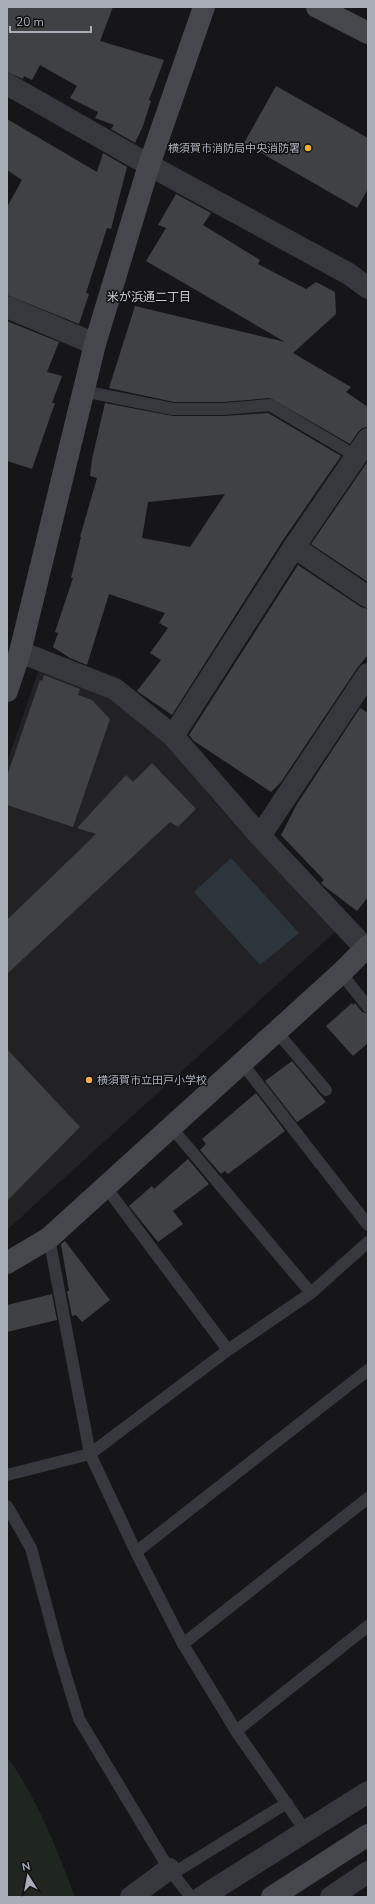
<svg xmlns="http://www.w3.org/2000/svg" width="375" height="1904" font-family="'Nunito Sans','Noto Sans JP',sans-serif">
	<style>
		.built { fill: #222225 }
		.green { fill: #1e261f }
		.water { fill: #2c353c }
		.building { fill: #404145; fill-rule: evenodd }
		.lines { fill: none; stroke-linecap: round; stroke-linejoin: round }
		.lane { stroke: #37383d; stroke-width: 12 }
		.street { stroke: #37383d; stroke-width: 22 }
		.secondary { stroke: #45474d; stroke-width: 22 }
		.poi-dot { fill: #f2b134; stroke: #111113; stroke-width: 1.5 }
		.labels { text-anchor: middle; stroke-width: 3; stroke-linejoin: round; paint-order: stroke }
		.poi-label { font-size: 11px; fill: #a8adb8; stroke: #111113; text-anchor: end }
		.neighbourhood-label { font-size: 12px; fill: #c9ccd4; stroke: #111113 }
	</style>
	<rect width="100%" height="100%" fill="#161618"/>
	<polygon class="built" points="39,669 122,703 173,747 213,800 335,932 7,1230 7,762"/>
	<path class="green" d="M7,1757C36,1795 58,1852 75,1897H7Z"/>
	<polygon class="water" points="231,858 299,933 260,965 194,892"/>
	<g class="building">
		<polygon points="7,7 113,7 100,41 164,60 149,100 151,101 143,126 135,143 111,129 114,125 95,118 98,112 70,98 77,86 40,65 32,80 24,76 23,79 7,72"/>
		<polygon points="276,86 368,138 368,189 357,208 244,143"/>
		<polygon points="7,119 97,172 103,153 127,167 111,229 107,228 86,293 89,294 79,324 7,295 7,207 22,180 7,170"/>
		<polygon points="176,194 211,213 203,225 260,260 258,264 306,289 316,282 335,292 336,314 293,353 351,387 346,392 368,407 368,427 362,428 358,432 350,444 270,398 223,402 174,402 109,388 135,306 285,342 146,261 166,228 158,225"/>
		<polygon points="7,321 59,342 47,372 62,376 52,403 55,403 32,469 7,461"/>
		<path d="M105,403L173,416H224L268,413L341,456L283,540L172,715L137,691L161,660L150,653L168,628L159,623L165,613L109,594L87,665L70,658L53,647L58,633L55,632L73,578H71L81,537H80L97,478L90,476L92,459ZM225,494L190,547L142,538L148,502Z"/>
		<polygon points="368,461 368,582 311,544"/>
		<polygon points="298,565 361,607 368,609 368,655 358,667 281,782 271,792 194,741 189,735"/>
		<polygon points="44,675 80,689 78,695 92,700 110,719 73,827 7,805 7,776 40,680 42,681"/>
		<polygon points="360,708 368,713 368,897 357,911 324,886 321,883 324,880 281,835 297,804"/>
		<polygon points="152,763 196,809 178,827 170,822 7,974 7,920 96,834 77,828 126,775 133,782"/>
		<polygon points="352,1003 353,1005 355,1003 362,1012 368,1014 368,1043 353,1056 326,1026"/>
		<polygon points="7,1049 80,1127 7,1201"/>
		<polygon points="292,1061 326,1102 297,1122 265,1081"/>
		<polygon points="256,1093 285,1131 228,1174 225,1171 221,1174 200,1150 206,1144 202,1139"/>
		<polygon points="188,1159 209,1184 173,1211 183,1224 158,1242 129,1206 152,1186 154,1189"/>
		<polygon points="65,1241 110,1300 82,1322 76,1315 72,1316 67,1291 69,1291 61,1244"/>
		<polygon points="52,1294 57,1320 7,1332 7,1305"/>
	</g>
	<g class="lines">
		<g class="lane">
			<polyline points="83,391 173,409 223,409 270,405 356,456"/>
			<polyline points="341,973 368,1007"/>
			<polyline points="277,1032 326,1090"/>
			<polyline points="242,1063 368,1225"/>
			<polyline points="171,1127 311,1293"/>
			<polyline points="105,1186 228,1350"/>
			<polyline points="49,1238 90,1454 136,1552 183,1644 236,1731 307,1833"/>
			<polyline points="7,1475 90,1454 228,1350 311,1293 368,1242"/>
			<polyline points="7,1506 31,1548 59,1653 79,1719 169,1869 191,1897"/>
			<polyline points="136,1552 368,1370"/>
			<polyline points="183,1644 368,1498"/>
			<polyline points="236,1731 368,1626"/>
			<polyline points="172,1874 287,1803"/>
		</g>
		<g class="street">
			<polyline points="7,84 149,165 349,274 368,288"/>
			<polyline points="7,307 95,344"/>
			<polyline points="294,547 368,597"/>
			<polyline points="20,652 115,689 173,736 260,836 366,949"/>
			<polyline points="173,736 294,547 368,439"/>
			<polyline points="260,836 368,674"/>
			<polyline points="131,1897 169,1869"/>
			<polyline points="202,1897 368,1792"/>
			<polyline points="331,1897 368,1872"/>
		</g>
		<g class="secondary">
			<polyline points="317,7 368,33"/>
			<polyline points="7,691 20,652 95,344 149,165 204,7"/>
			<polyline points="7,1263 49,1238 341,973 368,946"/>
			<polyline points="272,1897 368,1835"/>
		</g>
	</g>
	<g class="poi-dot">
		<circle cx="308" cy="148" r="4"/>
		<circle cx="89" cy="1080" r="4"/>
	</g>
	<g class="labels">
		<g class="poi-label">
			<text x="300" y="152">横須賀市消防局中央消防署</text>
			<text x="97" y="1084" text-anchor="start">横須賀市立田戸小学校</text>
		</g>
		<g class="neighbourhood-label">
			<text x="149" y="301">米が浜通二丁目</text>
		</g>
	</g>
	<rect width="375" height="1904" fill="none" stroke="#a8adb8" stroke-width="16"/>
	<g transform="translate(28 1876) rotate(349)" stroke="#111113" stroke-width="3" paint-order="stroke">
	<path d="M0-3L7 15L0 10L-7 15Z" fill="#a8adb8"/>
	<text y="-6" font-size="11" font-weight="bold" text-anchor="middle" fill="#a8adb8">N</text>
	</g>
	<path d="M10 26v6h81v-6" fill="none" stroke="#a8adb8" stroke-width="2"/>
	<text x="16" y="26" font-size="12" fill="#a8adb8" stroke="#111113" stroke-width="3" paint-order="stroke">20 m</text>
</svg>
